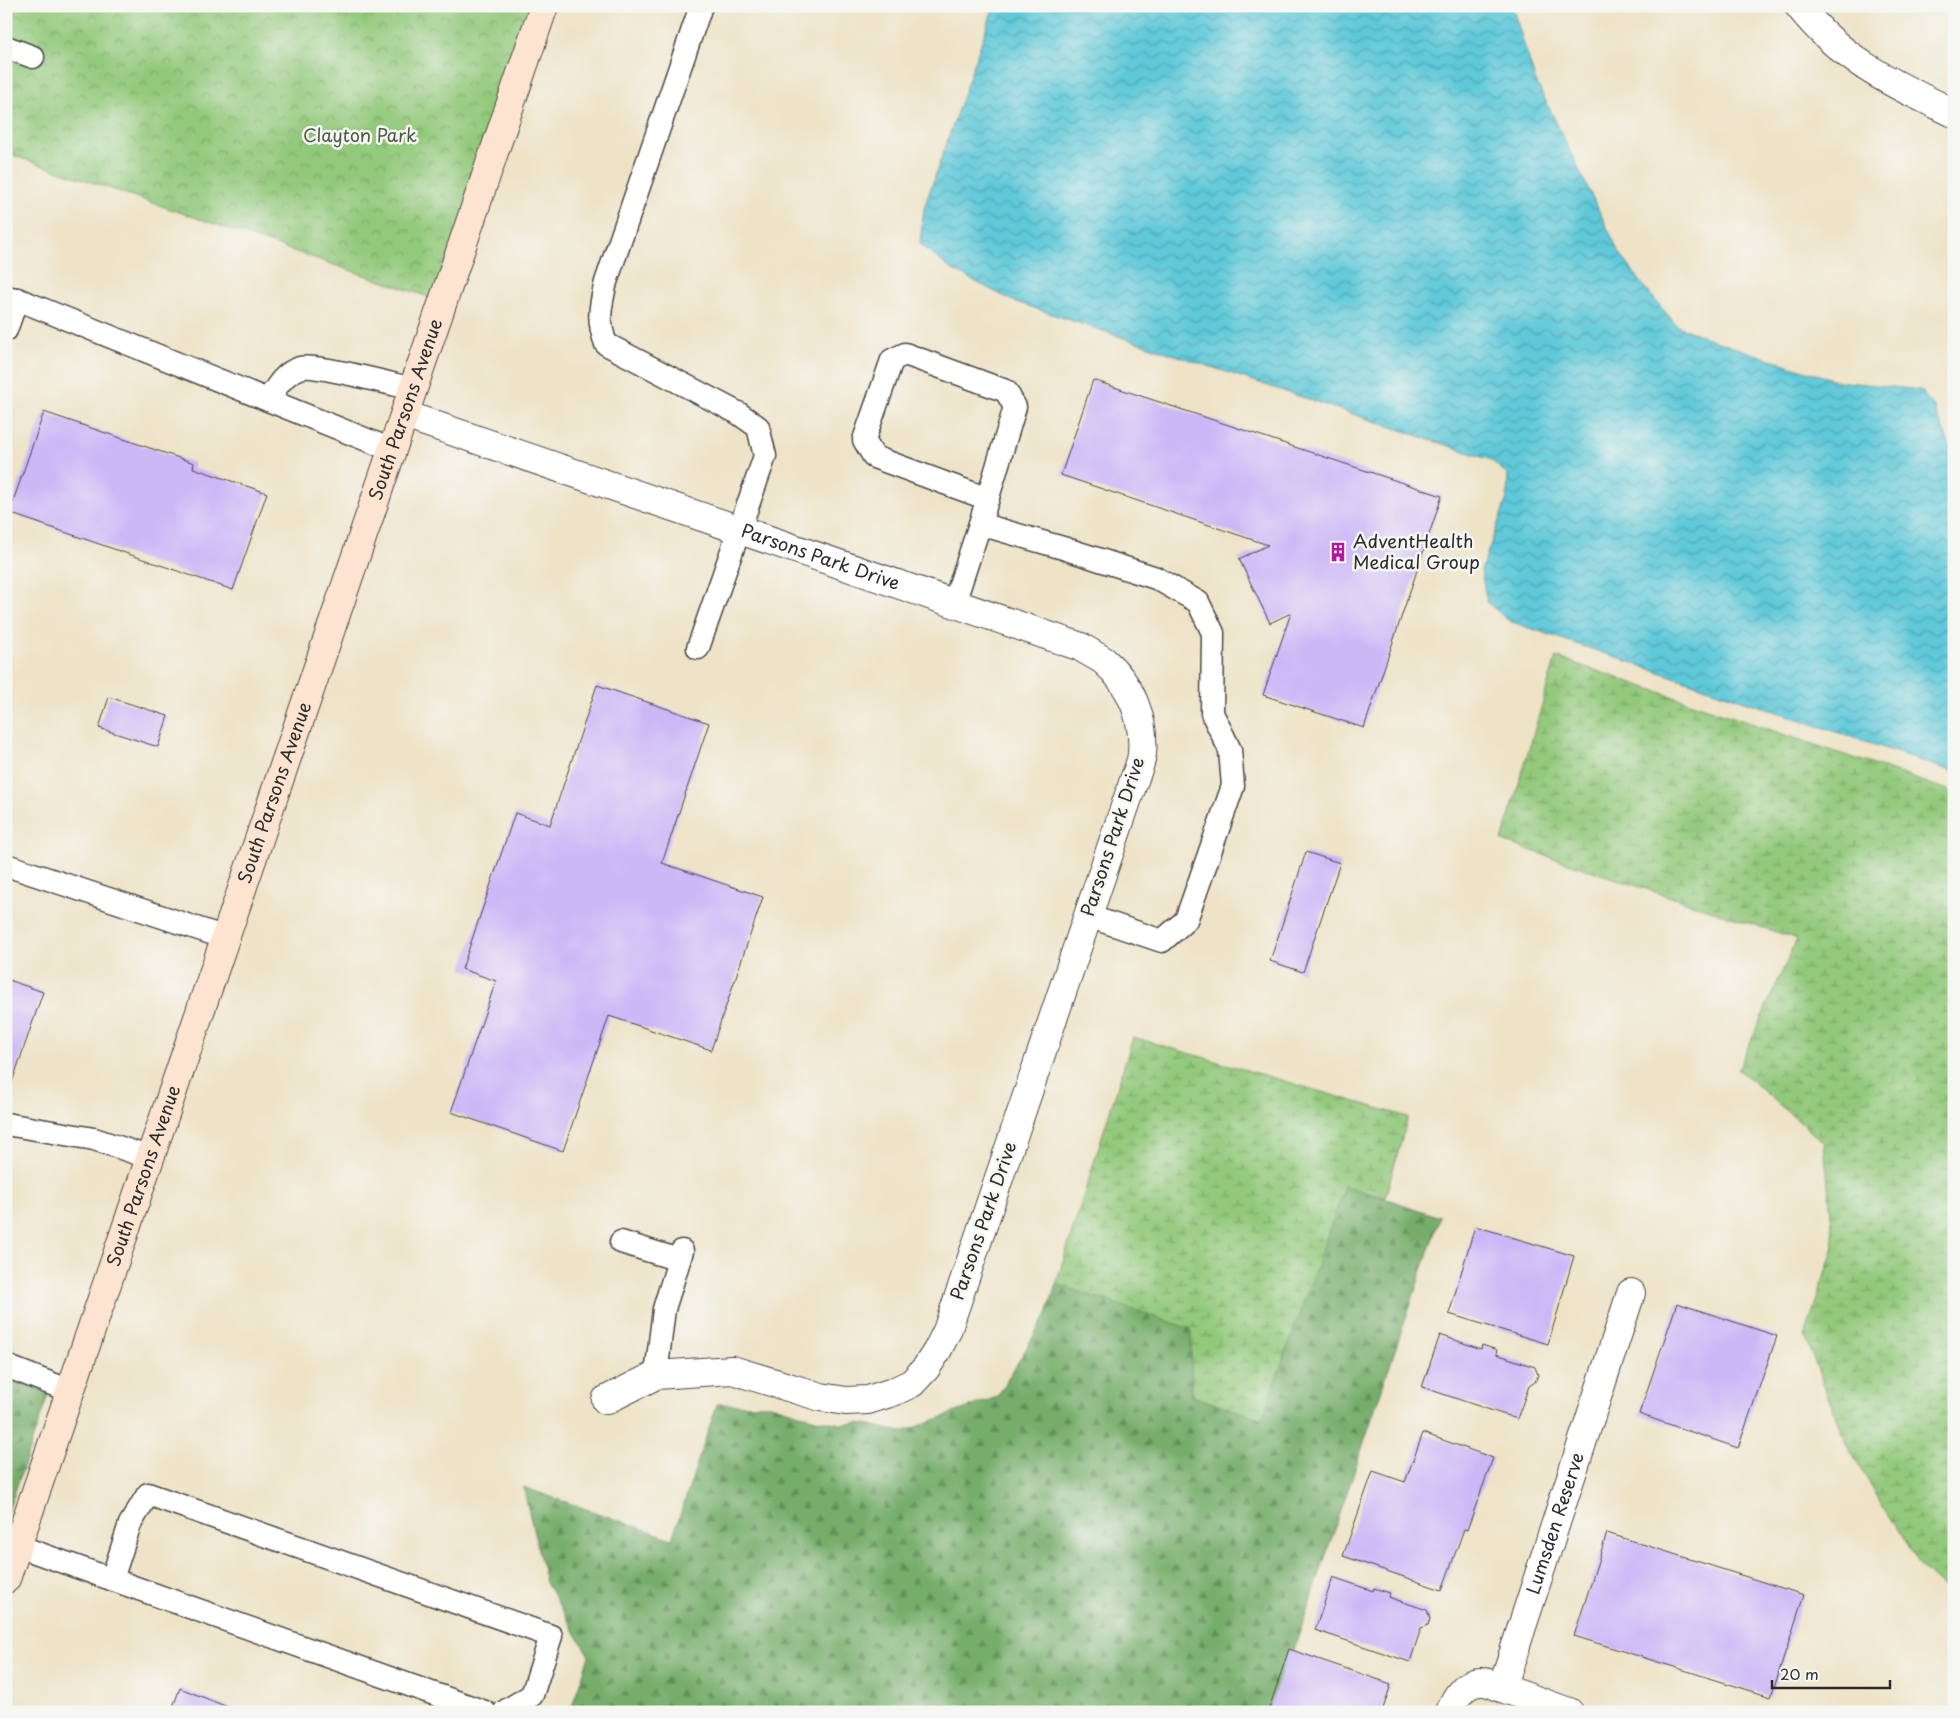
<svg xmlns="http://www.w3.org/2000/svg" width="1960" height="1718" font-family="'Playpen Sans',sans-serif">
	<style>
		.forest { fill: url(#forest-firs); stroke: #506c4b }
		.wetland { fill: url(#wetland-marsh); stroke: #5f7a53 }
		.park { fill: url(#park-crowns); stroke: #5f7a53 }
		.water { fill: url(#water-waves); stroke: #457a82 }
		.building { fill: #ccb7f7 }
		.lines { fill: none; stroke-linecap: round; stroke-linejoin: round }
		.lane-casing { stroke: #484742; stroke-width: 25 }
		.street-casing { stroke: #484742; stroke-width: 30 }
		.secondary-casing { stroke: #484742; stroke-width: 30 }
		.lane { stroke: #fff; stroke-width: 22 }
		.street { stroke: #fff; stroke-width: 28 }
		.secondary { stroke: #fde4d1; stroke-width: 28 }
		.labels { text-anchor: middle; stroke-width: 5; stroke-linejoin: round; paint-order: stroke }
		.park-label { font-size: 18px; fill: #4a5a43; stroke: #f6f6f2 }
		.street-label { font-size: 18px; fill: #2b2b2b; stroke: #f6f6f2 }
		.poi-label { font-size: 18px; fill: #2b2b2b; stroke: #f6f6f2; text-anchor: start }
	</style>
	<defs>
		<pattern id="forest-firs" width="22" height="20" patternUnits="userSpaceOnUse" patternTransform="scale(1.25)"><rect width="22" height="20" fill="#76ad6b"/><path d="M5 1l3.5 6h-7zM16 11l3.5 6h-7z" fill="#618d58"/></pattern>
		<pattern id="wetland-marsh" width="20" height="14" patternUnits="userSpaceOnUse" patternTransform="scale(1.25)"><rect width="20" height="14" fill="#93c97b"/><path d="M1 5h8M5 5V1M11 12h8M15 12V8" fill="none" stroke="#78a365"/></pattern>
		<pattern id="park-crowns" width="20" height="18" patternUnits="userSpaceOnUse" patternTransform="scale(1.25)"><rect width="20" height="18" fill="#93c97b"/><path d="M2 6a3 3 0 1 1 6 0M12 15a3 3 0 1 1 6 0" fill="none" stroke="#78a365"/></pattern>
		<pattern id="water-waves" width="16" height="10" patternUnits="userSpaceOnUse" patternTransform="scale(1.25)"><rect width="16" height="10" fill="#5fc9d9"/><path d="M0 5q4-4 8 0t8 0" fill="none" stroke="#4fa3b0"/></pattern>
	</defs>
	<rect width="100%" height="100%" fill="#f6f6f2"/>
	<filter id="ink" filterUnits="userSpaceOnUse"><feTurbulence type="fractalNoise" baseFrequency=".02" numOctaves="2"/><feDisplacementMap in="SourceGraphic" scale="10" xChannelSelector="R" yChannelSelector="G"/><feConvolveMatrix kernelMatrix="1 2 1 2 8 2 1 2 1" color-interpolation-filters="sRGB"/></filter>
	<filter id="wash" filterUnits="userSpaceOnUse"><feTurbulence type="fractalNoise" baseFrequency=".0096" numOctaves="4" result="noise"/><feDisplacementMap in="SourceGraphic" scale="20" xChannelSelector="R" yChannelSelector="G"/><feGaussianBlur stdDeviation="1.12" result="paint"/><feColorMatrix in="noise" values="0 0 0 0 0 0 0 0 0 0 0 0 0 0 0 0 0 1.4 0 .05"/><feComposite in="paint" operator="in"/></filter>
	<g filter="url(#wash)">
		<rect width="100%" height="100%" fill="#eee3c7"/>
		<g class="forest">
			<polygon points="1345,1185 1440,1217 1273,1712 570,1712 589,1656 546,1583 523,1487 672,1539 717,1404 771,1405 816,1419 841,1424 860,1423 902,1432 997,1397 1047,1314 1056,1284 1192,1329 1192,1396 1261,1418"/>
			<polygon points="6,1377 49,1392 6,1518"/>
		</g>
		<g class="wetland">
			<polygon points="1556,657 1954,792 1954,1599 1922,1569 1846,1444 1805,1336 1834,1246 1824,1143 1738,1069 1797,939 1502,841"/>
			<polygon points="1133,1037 1408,1117 1385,1198 1345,1186 1262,1419 1192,1396 1191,1329 1056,1284"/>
		</g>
		<polygon class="park" points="6,6 544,6 443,302 6,153"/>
		<polygon class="water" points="994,6 1512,6 1535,79 1619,252 1645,288 1677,326 1718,342 1838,381 1920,390 1933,405 1954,456 1954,772 1509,621 1487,602 1481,571 1507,498 1508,475 1491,460 1013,301 951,269 920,244 924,208"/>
		<g id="blocks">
			<g class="building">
				<polygon points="1093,380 1442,496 1364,728 1263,695 1291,613 1270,623 1239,559 1268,545 1061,475"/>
				<polygon points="44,412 194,463 193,468 267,493 233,590 9,513"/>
				<polygon points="597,685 709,723 662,863 763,897 711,1050 609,1016 563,1151 451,1112 496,981 462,969 515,813 550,825"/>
				<polygon points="109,697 168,716 158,747 99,728"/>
				<polygon points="1306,852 1340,863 1303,972 1270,961"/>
				<polygon points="6,979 43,992 7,1097 6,1097"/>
				<polygon points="1475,1226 1574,1256 1548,1344 1449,1314"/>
				<polygon points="1677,1303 1777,1336 1738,1448 1639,1414"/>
				<polygon points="1440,1335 1481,1349 1482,1345 1497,1350 1496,1354 1535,1367 1538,1375 1535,1382 1529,1386 1517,1419 1422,1387"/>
				<polygon points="1423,1433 1493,1458 1467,1530 1464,1529 1442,1590 1343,1556 1373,1471 1405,1482"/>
				<polygon points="1607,1533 1804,1595 1771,1697 1574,1636"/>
				<polygon points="1333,1577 1373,1591 1374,1588 1390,1593 1388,1597 1427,1610 1430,1619 1428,1625 1421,1628 1410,1662 1315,1630"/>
				<polygon points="1289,1649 1391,1684 1382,1712 1268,1712"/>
				<polygon points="180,1688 240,1712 171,1712"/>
			</g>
		</g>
	</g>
	<g filter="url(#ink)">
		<use href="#blocks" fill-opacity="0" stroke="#484742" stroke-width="1"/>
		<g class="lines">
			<defs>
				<g id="lane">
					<polyline points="6,47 33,57"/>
					<polyline points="6,297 17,299 392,450"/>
					<polyline points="6,330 17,299"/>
					<path d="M268,400C277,386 284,373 300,368C312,363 395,385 413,389"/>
					<polyline points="980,524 1015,407 1006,391 905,354 892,360 864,440 874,457 988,499"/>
					<polyline points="954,603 980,524 1063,548 1156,578 1198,602 1213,633 1212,713 1230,750 1233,786 1186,920 1162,941 1088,916"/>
					<path d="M698,648L765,456L758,427L738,413L606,344C597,320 600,307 606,282L701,6"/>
					<polyline points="6,865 226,938"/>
					<polyline points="6,1124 94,1139 151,1158"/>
					<polyline points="621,1242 679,1260"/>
					<polyline points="6,1366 70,1391"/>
					<polyline points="656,1375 664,1309 682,1251"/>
					<polyline points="18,1546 485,1712"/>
					<polyline points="112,1579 130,1524 148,1494 551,1636 532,1695 504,1712"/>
				</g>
				<g id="street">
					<path d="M1799,6C1842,61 1893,84 1954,113"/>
					<path id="s1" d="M405,415L1081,647C1088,652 1097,656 1104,661C1131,684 1145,719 1142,754C1141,764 1136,774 1133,783L947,1331L937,1351L926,1368L912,1383L893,1392L868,1400L846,1401L821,1397L732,1370L656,1375L606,1400"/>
					<polyline points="1502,1688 1569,1712"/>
					<path id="s2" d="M1450,1712C1455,1697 1465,1681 1483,1682C1489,1682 1496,1686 1502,1688L1631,1293"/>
				</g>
				<g id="secondary">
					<path id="s3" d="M6,1579L544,6"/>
				</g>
			</defs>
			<use href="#lane" class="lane-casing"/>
			<use href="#street" class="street-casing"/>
			<use href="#secondary" class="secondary-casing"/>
			<use href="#lane" class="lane"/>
			<use href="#street" class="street"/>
			<use href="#secondary" class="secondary"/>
		</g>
	</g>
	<defs>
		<symbol id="building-bare" viewBox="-9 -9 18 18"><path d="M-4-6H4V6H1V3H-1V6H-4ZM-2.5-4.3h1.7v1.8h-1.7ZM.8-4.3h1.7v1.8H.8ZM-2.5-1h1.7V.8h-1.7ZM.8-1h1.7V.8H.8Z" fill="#b5179e" stroke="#f6f6f2" stroke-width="2.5" paint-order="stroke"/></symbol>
	</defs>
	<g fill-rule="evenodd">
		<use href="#building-bare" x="1324" y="538" width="28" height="28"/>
	</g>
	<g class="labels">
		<g class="park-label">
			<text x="360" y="142">Clayton Park</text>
		</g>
		<g class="street-label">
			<text dy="6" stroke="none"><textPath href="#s3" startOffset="1236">South Parsons Avenue</textPath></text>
			<text dy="6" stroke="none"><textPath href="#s1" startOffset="439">Parsons Park Drive</textPath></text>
			<text dy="6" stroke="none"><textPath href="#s3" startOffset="831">South Parsons Avenue</textPath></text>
			<text transform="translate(1113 837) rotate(-72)" y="6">Parsons Park Drive</text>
			<text dy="6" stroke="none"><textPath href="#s3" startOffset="426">South Parsons Avenue</textPath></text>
			<text transform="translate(984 1221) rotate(-71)" y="6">Parsons Park Drive</text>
			<text dy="6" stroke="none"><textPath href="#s2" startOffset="241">Lumsden Reserve</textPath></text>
		</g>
		<g class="poi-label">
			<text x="1353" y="548">AdventHealth<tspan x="1353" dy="21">Medical Group</tspan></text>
		</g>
	</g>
	<rect width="1960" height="1718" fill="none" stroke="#f6f6f2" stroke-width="25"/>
	<path d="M1772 1680v8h118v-8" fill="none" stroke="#2b2b2b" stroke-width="2.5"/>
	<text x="1780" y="1680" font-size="15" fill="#2b2b2b" stroke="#f6f6f2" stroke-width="4" paint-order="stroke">20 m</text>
</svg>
